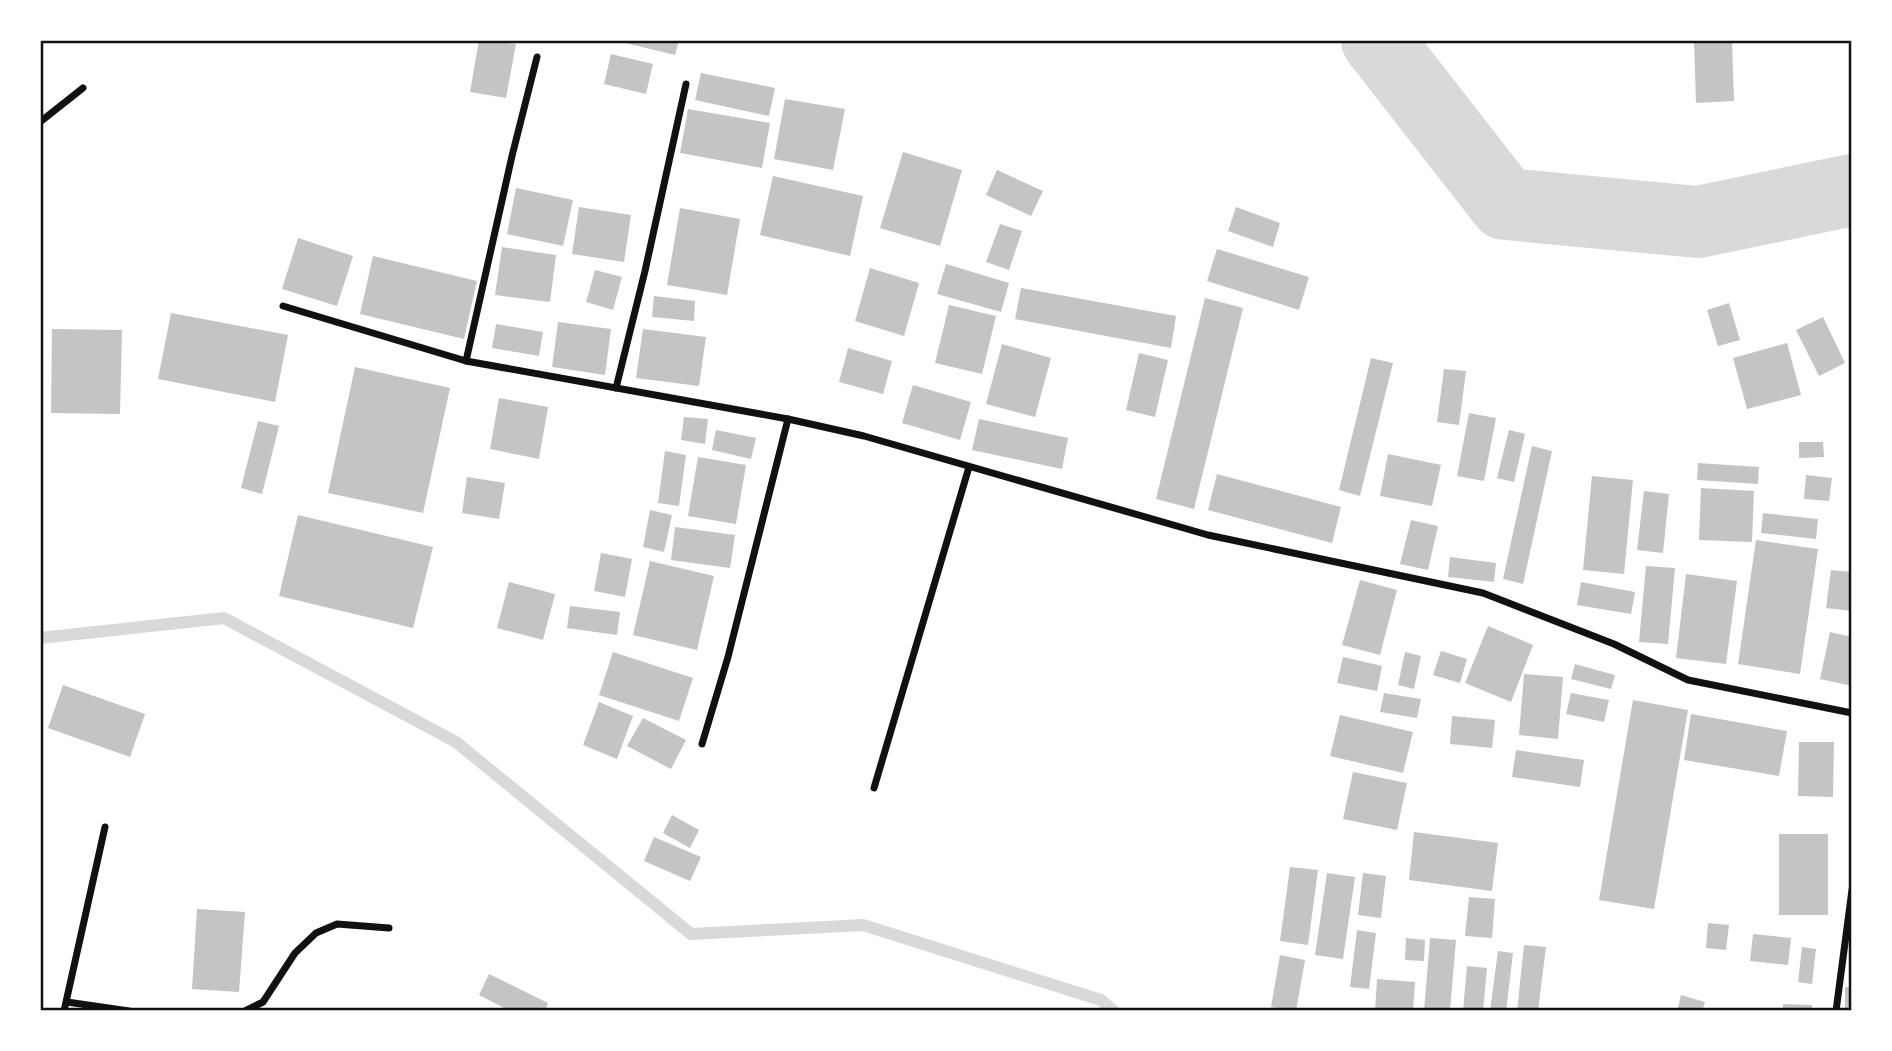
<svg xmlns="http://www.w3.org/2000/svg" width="1892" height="1051" font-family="Cabin,sans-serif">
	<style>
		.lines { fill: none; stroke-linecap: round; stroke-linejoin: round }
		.stream { stroke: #d9d9d9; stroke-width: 12 }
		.river { stroke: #d9d9d9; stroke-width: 72 }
		.building { fill: #c4c4c4 }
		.minor { stroke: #111; stroke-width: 7 }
		.neatline { fill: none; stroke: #111; stroke-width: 2.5 }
	</style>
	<rect width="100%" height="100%" fill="#fff"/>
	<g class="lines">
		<polyline class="stream" points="40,638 224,618 456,742 691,934 863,925 1101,1000 1114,1011"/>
		<polyline class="river" points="1377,40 1505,204 1698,222 1852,190"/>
	</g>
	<g class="building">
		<polygon points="479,40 516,44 506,98 470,92"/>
		<polygon points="613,40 679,40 675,55"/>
		<polygon points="1732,40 1734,101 1696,103 1694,41"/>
		<polygon points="611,54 653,64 646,94 604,84"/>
		<polygon points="701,73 775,88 769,116 695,100"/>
		<polygon points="785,99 845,109 833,170 774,159"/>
		<polygon points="688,109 770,123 762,168 680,153"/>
		<polygon points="903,152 962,170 940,246 880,228"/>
		<polygon points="997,170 1043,191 1031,216 986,195"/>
		<polygon points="773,176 863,196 850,256 760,235"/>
		<polygon points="516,188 573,200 563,246 507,234"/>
		<polygon points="579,207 631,215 624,262 572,254"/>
		<polygon points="1236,207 1280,223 1273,247 1228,231"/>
		<polygon points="680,208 740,219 727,295 667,285"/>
		<polygon points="1000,224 1022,231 1009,270 986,262"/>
		<polygon points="298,238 353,256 337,306 282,289"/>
		<polygon points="502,247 556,255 550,302 495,295"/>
		<polygon points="1217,249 1309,277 1299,310 1207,281"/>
		<polygon points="373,256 477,281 464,339 360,314"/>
		<polygon points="946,264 1009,283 1001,312 937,294"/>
		<polygon points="870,268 919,283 904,336 855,321"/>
		<polygon points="595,270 622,277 613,310 586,302"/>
		<polygon points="1021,288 1176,316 1171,348 1015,319"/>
		<polygon points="654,296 695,301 694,321 652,317"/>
		<polygon points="1205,298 1243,308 1194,509 1156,499"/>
		<polygon points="1729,303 1740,340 1718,346 1707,310"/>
		<polygon points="949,305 996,316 982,374 935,363"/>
		<polygon points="171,313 288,335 275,402 158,379"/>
		<polygon points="1823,317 1845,363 1819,376 1796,330"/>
		<polygon points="558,322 611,329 605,375 552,367"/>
		<polygon points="496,324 543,332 539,356 492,348"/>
		<polygon points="52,329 122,330 120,414 51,413"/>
		<polygon points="643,329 706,337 699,386 636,378"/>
		<polygon points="1787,343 1801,395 1747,409 1733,358"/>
		<polygon points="1002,344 1051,358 1035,417 986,404"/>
		<polygon points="848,348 892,361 883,394 839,382"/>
		<polygon points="1139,353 1168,360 1155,417 1126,410"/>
		<polygon points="1371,358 1393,363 1360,496 1339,490"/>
		<polygon points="355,367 450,388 423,513 328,493"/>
		<polygon points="1444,369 1466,371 1459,425 1437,422"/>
		<polygon points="913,385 971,402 960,440 902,423"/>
		<polygon points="499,398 548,407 539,459 490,449"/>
		<polygon points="1469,413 1496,418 1484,481 1457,476"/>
		<polygon points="684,417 708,419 705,444 681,440"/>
		<polygon points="979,419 1068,438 1062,469 972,450"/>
		<polygon points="258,421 279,426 262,494 241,488"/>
		<polygon points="716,430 756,438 751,459 712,450"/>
		<polygon points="1509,430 1525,434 1514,482 1497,478"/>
		<polygon points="1799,442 1823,442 1824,457 1799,458"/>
		<polygon points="1532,446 1552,451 1523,584 1503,579"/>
		<polygon points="665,451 686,455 679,506 658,503"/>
		<polygon points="1388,454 1441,465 1432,506 1380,496"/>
		<polygon points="698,457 746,465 736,524 688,516"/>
		<polygon points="1698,463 1759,467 1758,484 1697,480"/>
		<polygon points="1217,474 1341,507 1332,543 1208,510"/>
		<polygon points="1806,475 1832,478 1829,501 1804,499"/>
		<polygon points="1592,476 1633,480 1624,574 1583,570"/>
		<polygon points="467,477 505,483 499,519 462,513"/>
		<polygon points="1701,488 1754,491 1752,542 1699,540"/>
		<polygon points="1644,491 1669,494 1663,553 1637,550"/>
		<polygon points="650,510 672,515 664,552 643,547"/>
		<polygon points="1763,513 1818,519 1816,539 1761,533"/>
		<polygon points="298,515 433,547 413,628 279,596"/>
		<polygon points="1411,520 1438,526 1428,570 1400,564"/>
		<polygon points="675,527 735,535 730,568 671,560"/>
		<polygon points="1756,540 1818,549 1800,674 1738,664"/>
		<polygon points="601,553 632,559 625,597 594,591"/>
		<polygon points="1450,557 1496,563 1494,582 1448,577"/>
		<polygon points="650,561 714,576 697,650 633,635"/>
		<polygon points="1646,566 1675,568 1668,644 1639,642"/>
		<polygon points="1831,570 1852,572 1852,611 1826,608"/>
		<polygon points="1686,574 1737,581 1726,664 1676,658"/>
		<polygon points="1360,580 1397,590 1380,655 1342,645"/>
		<polygon points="509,582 555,594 543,640 497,628"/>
		<polygon points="1581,582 1635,592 1631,614 1577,605"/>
		<polygon points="570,606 620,612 617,635 567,628"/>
		<polygon points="1488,626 1533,645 1511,702 1465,683"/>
		<polygon points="1830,632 1852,637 1852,686 1820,679"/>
		<polygon points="1441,651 1467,659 1460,683 1433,675"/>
		<polygon points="613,652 693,678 679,721 599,695"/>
		<polygon points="1405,652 1421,656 1414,689 1398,685"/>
		<polygon points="1343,657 1382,666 1377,691 1337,683"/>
		<polygon points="1575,664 1615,675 1611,689 1571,679"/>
		<polygon points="1524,674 1563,677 1558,739 1519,735"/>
		<polygon points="63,685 145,714 130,757 48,728"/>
		<polygon points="1384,693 1421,699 1417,718 1380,712"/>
		<polygon points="1571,693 1609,700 1604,722 1566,714"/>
		<polygon points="1633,700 1688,710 1654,909 1599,900"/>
		<polygon points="599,702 633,716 617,759 583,745"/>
		<polygon points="1691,714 1787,731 1779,776 1684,760"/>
		<polygon points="1340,715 1413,732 1403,773 1330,756"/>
		<polygon points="1452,716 1495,720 1492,748 1450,744"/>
		<polygon points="643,718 686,740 671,769 627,746"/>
		<polygon points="1799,742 1834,742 1833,797 1798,796"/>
		<polygon points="1516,750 1584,760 1580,787 1512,777"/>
		<polygon points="1353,772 1407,783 1397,830 1343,819"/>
		<polygon points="672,815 699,830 690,848 663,833"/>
		<polygon points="1414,832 1498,843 1492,891 1409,880"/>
		<rect x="1779" y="834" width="49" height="81"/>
		<polygon points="654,837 701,857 690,881 644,861"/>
		<polygon points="1290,867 1318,870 1308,945 1280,941"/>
		<polygon points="1327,873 1355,877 1343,959 1315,955"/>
		<polygon points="1363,873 1386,876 1381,918 1358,915"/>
		<polygon points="1469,897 1495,899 1492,938 1465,936"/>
		<polygon points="197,909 245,912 239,992 192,989"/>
		<polygon points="1708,923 1729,925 1726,950 1706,948"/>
		<polygon points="1357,930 1376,933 1369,989 1350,987"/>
		<polygon points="1753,934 1791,938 1788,965 1750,961"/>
		<polygon points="1406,938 1425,940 1424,961 1405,960"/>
		<polygon points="1430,938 1456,940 1450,1011 1424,1011"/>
		<polygon points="1524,945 1546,947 1538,1011 1517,1011"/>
		<polygon points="1802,947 1816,949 1812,984 1798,982"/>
		<polygon points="1498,951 1513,953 1506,1011 1490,1011"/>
		<polygon points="1280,955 1305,960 1296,1011 1271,1007"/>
		<polygon points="1467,966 1487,968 1483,1011 1463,1011"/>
		<polygon points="489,974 548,1003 545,1011 510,1011 479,995"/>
		<polygon points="1377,979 1415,982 1413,1011 1375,1011"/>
		<rect x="1845" y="987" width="7" height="24"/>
		<polygon points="1681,995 1705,1002 1702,1011 1677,1011"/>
		<polygon points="1783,1004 1812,1005 1812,1011 1783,1011"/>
	</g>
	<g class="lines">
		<g class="minor">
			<polyline points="40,122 83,88"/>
			<polyline points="283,306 466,361 788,419 864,436 1208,535 1483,593 1614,644 1688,680 1852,713"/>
			<polyline points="466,361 512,156 537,57"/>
			<polyline points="616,388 645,271 686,84"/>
			<polyline points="702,744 728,657 788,419"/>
			<polyline points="874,788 969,467"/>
			<polyline points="67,1002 129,1011"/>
			<polyline points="64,1011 105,827"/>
			<polyline points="245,1011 263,1002 295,953 316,933 337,924 389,928"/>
			<polyline points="1836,1011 1852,890"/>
		</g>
	</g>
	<rect width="1892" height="1051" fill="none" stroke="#ffffff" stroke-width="84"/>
	<rect x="42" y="42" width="1808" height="967" class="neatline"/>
</svg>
